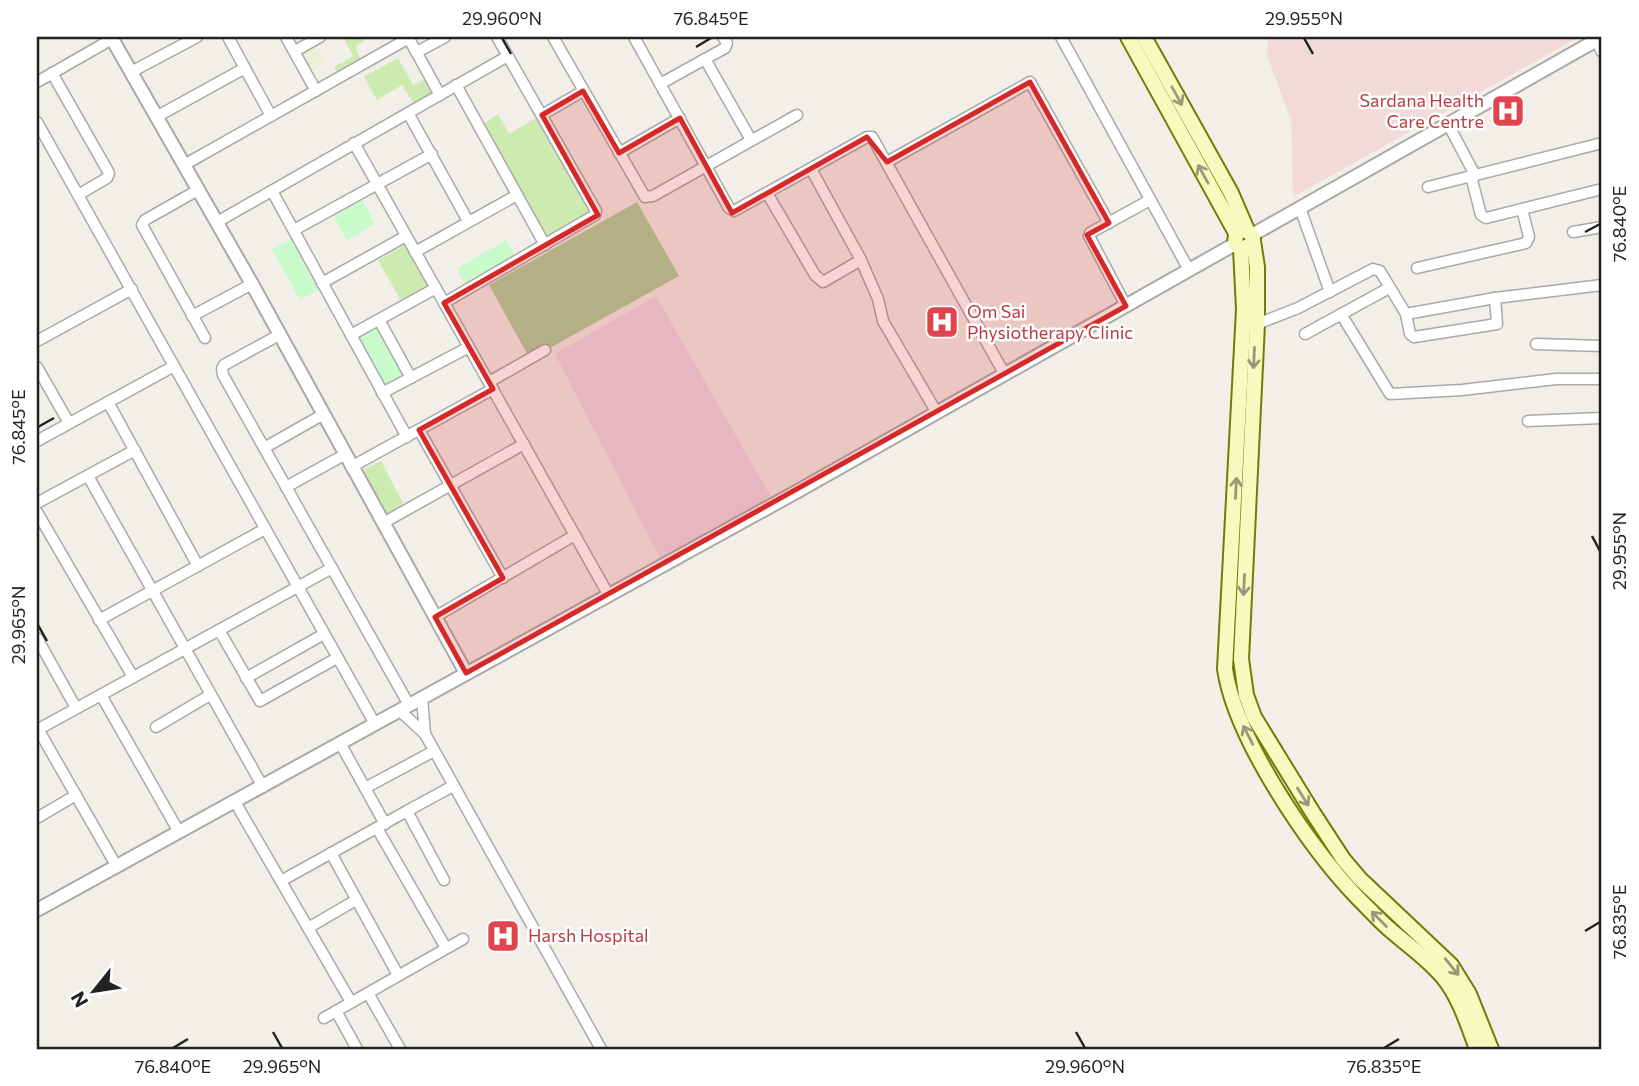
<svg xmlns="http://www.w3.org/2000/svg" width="1639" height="1086" font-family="Commissioner,sans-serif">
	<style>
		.commercial { fill: #f2dad9 }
		.industrial { fill: #ebdbe8 }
		.farmland { fill: #eef0d5 }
		.grass { fill: #cdebb0 }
		.forest { fill: #add19e }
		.park { fill: #c8facc }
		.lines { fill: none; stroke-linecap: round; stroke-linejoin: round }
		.minor-casing { stroke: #a9a9a9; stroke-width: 13 }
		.tertiary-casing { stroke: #a9a9a9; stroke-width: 16 }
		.secondary-casing { stroke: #707d05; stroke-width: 18 }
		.minor { stroke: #fff; stroke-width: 10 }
		.tertiary { stroke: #fff; stroke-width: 12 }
		.secondary { stroke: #f7fabf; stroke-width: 14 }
		.oneway { stroke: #979978 }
		.marked { fill: #d62828; fill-opacity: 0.2; stroke: #d62828; stroke-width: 5; stroke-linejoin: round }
		.ticks { fill: none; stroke: #222; stroke-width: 2.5 }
		.labels { text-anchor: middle; stroke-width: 5; stroke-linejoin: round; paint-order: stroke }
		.health-label { font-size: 18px; fill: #be3a42; stroke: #fff; text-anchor: start }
		.neatline { fill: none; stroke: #222; stroke-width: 2.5 }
		.ticks-label { font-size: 18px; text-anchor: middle; fill: #222 }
	</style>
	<rect width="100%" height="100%" fill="#f2efe9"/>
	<polygon class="commercial" points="1268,37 1579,37 1293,197 1291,121 1267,55"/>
	<polygon class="industrial" points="656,296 774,502 661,560 555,354"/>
	<polygon class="farmland" points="314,45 325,64 310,72 299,53"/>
	<g class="grass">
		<polygon points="343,37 362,37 364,41 357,45 356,50 365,68 342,81 334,67 353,56"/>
		<polygon points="398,58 413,85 424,80 435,99 417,109 402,85 377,100 364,77"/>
		<polygon points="498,114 509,134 536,118 591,214 546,240 483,124"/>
		<polygon points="405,245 428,286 401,301 378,260"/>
		<polygon points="381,461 404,505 386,514 361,471"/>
	</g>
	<polygon class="forest" points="637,202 679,276 530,359 489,285"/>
	<g class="park">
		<polygon points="362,200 375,224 347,240 334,216"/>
		<polygon points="291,239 318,290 300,300 272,249"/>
		<polygon points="506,240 515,256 466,285 457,269"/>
		<polygon points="376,327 403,377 385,387 357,336"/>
	</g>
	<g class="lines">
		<defs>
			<g id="minor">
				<polyline points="228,37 271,116"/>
				<polyline points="286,37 316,91"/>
				<polyline points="408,37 440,95"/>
				<polyline points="553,37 645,197 653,196 797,115"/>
				<polyline points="634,37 729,208 734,211 867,137 872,137 1005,375"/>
				<polyline points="1061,37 1189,270"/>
				<polyline points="1596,40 1602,52"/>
				<polyline points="295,51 320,37"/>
				<polyline points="417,52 445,37"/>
				<polyline points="705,59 751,140"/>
				<polyline points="131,72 197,37"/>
				<polyline points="52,73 109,173 107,178 78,195"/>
				<polyline points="37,82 112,39"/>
				<polyline points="660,84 725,48 727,43 723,37"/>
				<polyline points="456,85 545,245"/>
				<polyline points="408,113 468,221"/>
				<polyline points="542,115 583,91"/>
				<polyline points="156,117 245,68"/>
				<polyline points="37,122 375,724"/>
				<polyline points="1448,124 1475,175"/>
				<polyline points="354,143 608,594"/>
				<polyline points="619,153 680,118"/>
				<polyline points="887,162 1030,82 1109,223"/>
				<polyline points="184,165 409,38"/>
				<polyline points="1471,176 1481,215 1486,218 1602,189"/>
				<polyline points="1428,187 1602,143"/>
				<polyline points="198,190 145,220 142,225 205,338"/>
				<polyline points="272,191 407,437"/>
				<polyline points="767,193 815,275 823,282 861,260 811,169"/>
				<polyline points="1300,208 1330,292"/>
				<polyline points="217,222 508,56"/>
				<polyline points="294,230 432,154"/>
				<polyline points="1573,232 1602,227"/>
				<polyline points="415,252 517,195"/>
				<polyline points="861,260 878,299 883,321 937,413"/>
				<polyline points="1417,268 1526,243 1529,237 1522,209"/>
				<polyline points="322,283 406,236"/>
				<polyline points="444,303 595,215 596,211 497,37"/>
				<polyline points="1126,306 1089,236 1090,233 1150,200"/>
				<polyline points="1341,314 1390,394 1462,390 1556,379 1602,379"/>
				<polyline points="1406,314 1495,298 1602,285"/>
				<polyline points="192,316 252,284"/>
				<polyline points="379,320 411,378"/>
				<polyline points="1257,324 1298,308 1373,269 1380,271 1406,314 1410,334 1414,337 1497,324 1495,298"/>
				<polyline points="1305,334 1389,288"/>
				<polyline points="279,335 224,365 222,369 223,375 409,705"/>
				<polyline points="351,335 436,288"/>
				<polyline points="37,341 132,289"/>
				<polyline points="1536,344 1602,346"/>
				<polyline points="37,367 69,423"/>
				<polyline points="489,382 545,350"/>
				<polyline points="382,393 469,347"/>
				<polyline points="108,402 198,566"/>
				<polyline points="1528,421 1602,418"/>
				<polyline points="419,430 503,578"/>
				<polyline points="37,441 174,366"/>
				<polyline points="264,448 322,415"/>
				<polyline points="351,467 493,389"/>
				<polyline points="88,476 263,787"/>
				<polyline points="286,487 344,455"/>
				<polyline points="37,503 135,450"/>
				<polyline points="37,512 133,677"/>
				<polyline points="383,523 524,444"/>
				<polyline points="435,617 575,535"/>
				<polyline points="99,620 265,529"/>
				<polyline points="219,630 260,701 337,658"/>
				<polyline points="37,638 76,708"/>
				<polyline points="246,678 324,634"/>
				<polyline points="101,695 179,832"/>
				<polyline points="422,698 425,734"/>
				<polyline points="399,710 425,734 601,1049"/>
				<polyline points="156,727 210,695"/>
				<polyline points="38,729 117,867"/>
				<polyline points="37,730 332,568"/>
				<polyline points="340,743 385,824"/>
				<polyline points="365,788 434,751"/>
				<polyline points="235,802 351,1002"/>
				<polyline points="407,811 453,786"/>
				<polyline points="37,818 76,795"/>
				<polyline points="377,828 446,948"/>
				<polyline points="331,853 398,975"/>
				<polyline points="281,881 407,811 444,880"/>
				<polyline points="308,928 356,900"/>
				<polyline points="368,993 400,1049"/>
				<polyline points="336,1011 357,1049"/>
				<polyline points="324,1018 463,939"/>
			</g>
			<g id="tertiary">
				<polyline points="111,37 252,284 466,673"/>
				<polyline points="1252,235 1602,37"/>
				<polyline points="37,910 798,491 1235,244"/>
			</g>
			<g id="secondary">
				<polyline points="1128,37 1236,233 1235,244 1241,249 1251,245 1253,238 1249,232 1242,230 1236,233"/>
				<polyline points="1144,37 1231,193 1247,230"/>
				<polyline points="1253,241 1257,267 1257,324 1241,659 1246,695 1254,717 1313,813 1343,859 1360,879 1451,965 1469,994 1491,1049"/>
				<path d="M1241,249L1244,309L1225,669C1235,738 1309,847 1357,897C1367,907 1377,918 1387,927C1406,944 1427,958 1443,977C1460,998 1468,1025 1477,1049"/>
			</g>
		</defs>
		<use href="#minor" class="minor-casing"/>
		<use href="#tertiary" class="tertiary-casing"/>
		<use href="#secondary" class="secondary-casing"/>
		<use href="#minor" class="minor"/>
		<use href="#tertiary" class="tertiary"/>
		<use href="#secondary" class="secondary"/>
	</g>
	<defs><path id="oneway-shaft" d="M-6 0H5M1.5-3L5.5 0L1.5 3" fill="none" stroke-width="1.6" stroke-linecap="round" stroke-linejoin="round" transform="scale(1.75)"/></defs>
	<g class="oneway">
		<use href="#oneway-shaft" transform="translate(1177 96) rotate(61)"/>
		<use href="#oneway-shaft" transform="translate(1203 174) rotate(-119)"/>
		<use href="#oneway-shaft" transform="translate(1254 358) rotate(93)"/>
		<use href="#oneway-shaft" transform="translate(1236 488) rotate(-87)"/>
		<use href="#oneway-shaft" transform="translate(1244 585) rotate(93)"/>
		<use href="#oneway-shaft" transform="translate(1248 735) rotate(-117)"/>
		<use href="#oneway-shaft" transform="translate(1303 797) rotate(58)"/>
		<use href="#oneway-shaft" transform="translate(1379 919) rotate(-135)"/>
		<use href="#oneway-shaft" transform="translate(1452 967) rotate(51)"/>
	</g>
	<path class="marked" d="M1030,82L1109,223L1087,235L1126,306L466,673L435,617L503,578L419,430L493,389L444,303L598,215L542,115L583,91L619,153L680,118L732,213L867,137L887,162Z"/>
	<path class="ticks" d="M502,38L511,54M1304,38L1313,54M696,47L711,38M1585,232L1600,224M38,427L54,418M1592,536L1600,551M38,625L47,641M1585,931L1600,922M273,1032L282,1048M1076,1032L1085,1048M173,1048L188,1039M1384,1048L1399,1039"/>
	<defs>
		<symbol id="hospital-square" viewBox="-11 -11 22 22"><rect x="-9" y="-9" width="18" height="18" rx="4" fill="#e0444e" stroke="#fff"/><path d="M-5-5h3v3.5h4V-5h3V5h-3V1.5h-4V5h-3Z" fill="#fff"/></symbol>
	</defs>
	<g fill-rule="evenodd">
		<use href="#hospital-square" x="1489" y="92" width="38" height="38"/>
		<use href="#hospital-square" x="923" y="303" width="38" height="38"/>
		<use href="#hospital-square" x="484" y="917" width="38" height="38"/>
	</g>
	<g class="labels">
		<g class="health-label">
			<text x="1484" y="107" text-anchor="end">Sardana Health<tspan x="1484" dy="21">Care Centre</tspan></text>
			<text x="967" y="318">Om Sai<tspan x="967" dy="21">Physiotherapy Clinic</tspan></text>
			<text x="528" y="942">Harsh Hospital</text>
		</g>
	</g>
	<rect width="1639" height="1086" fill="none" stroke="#ffffff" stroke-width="77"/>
	<g transform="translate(94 991) rotate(240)" stroke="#ffffff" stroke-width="5" paint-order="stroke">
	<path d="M0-5L12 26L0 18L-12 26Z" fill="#222222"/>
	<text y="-10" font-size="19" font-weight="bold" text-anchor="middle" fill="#222222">N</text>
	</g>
	<rect x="38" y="38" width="1562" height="1010" class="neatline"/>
	<g class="ticks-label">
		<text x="502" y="25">29.960°N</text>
		<text x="711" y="25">76.845°E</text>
		<text x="1304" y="25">29.955°N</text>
		<text transform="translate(1620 224) rotate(-90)" y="6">76.840°E</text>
		<text transform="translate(19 427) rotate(-90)" y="6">76.845°E</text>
		<text transform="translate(1620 551) rotate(-90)" y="6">29.955°N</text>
		<text transform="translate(19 625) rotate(-90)" y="6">29.965°N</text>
		<text transform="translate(1620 922) rotate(-90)" y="6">76.835°E</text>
		<text x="173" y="1073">76.840°E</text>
		<text x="282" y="1073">29.965°N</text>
		<text x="1085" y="1073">29.960°N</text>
		<text x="1384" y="1073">76.835°E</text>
	</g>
</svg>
